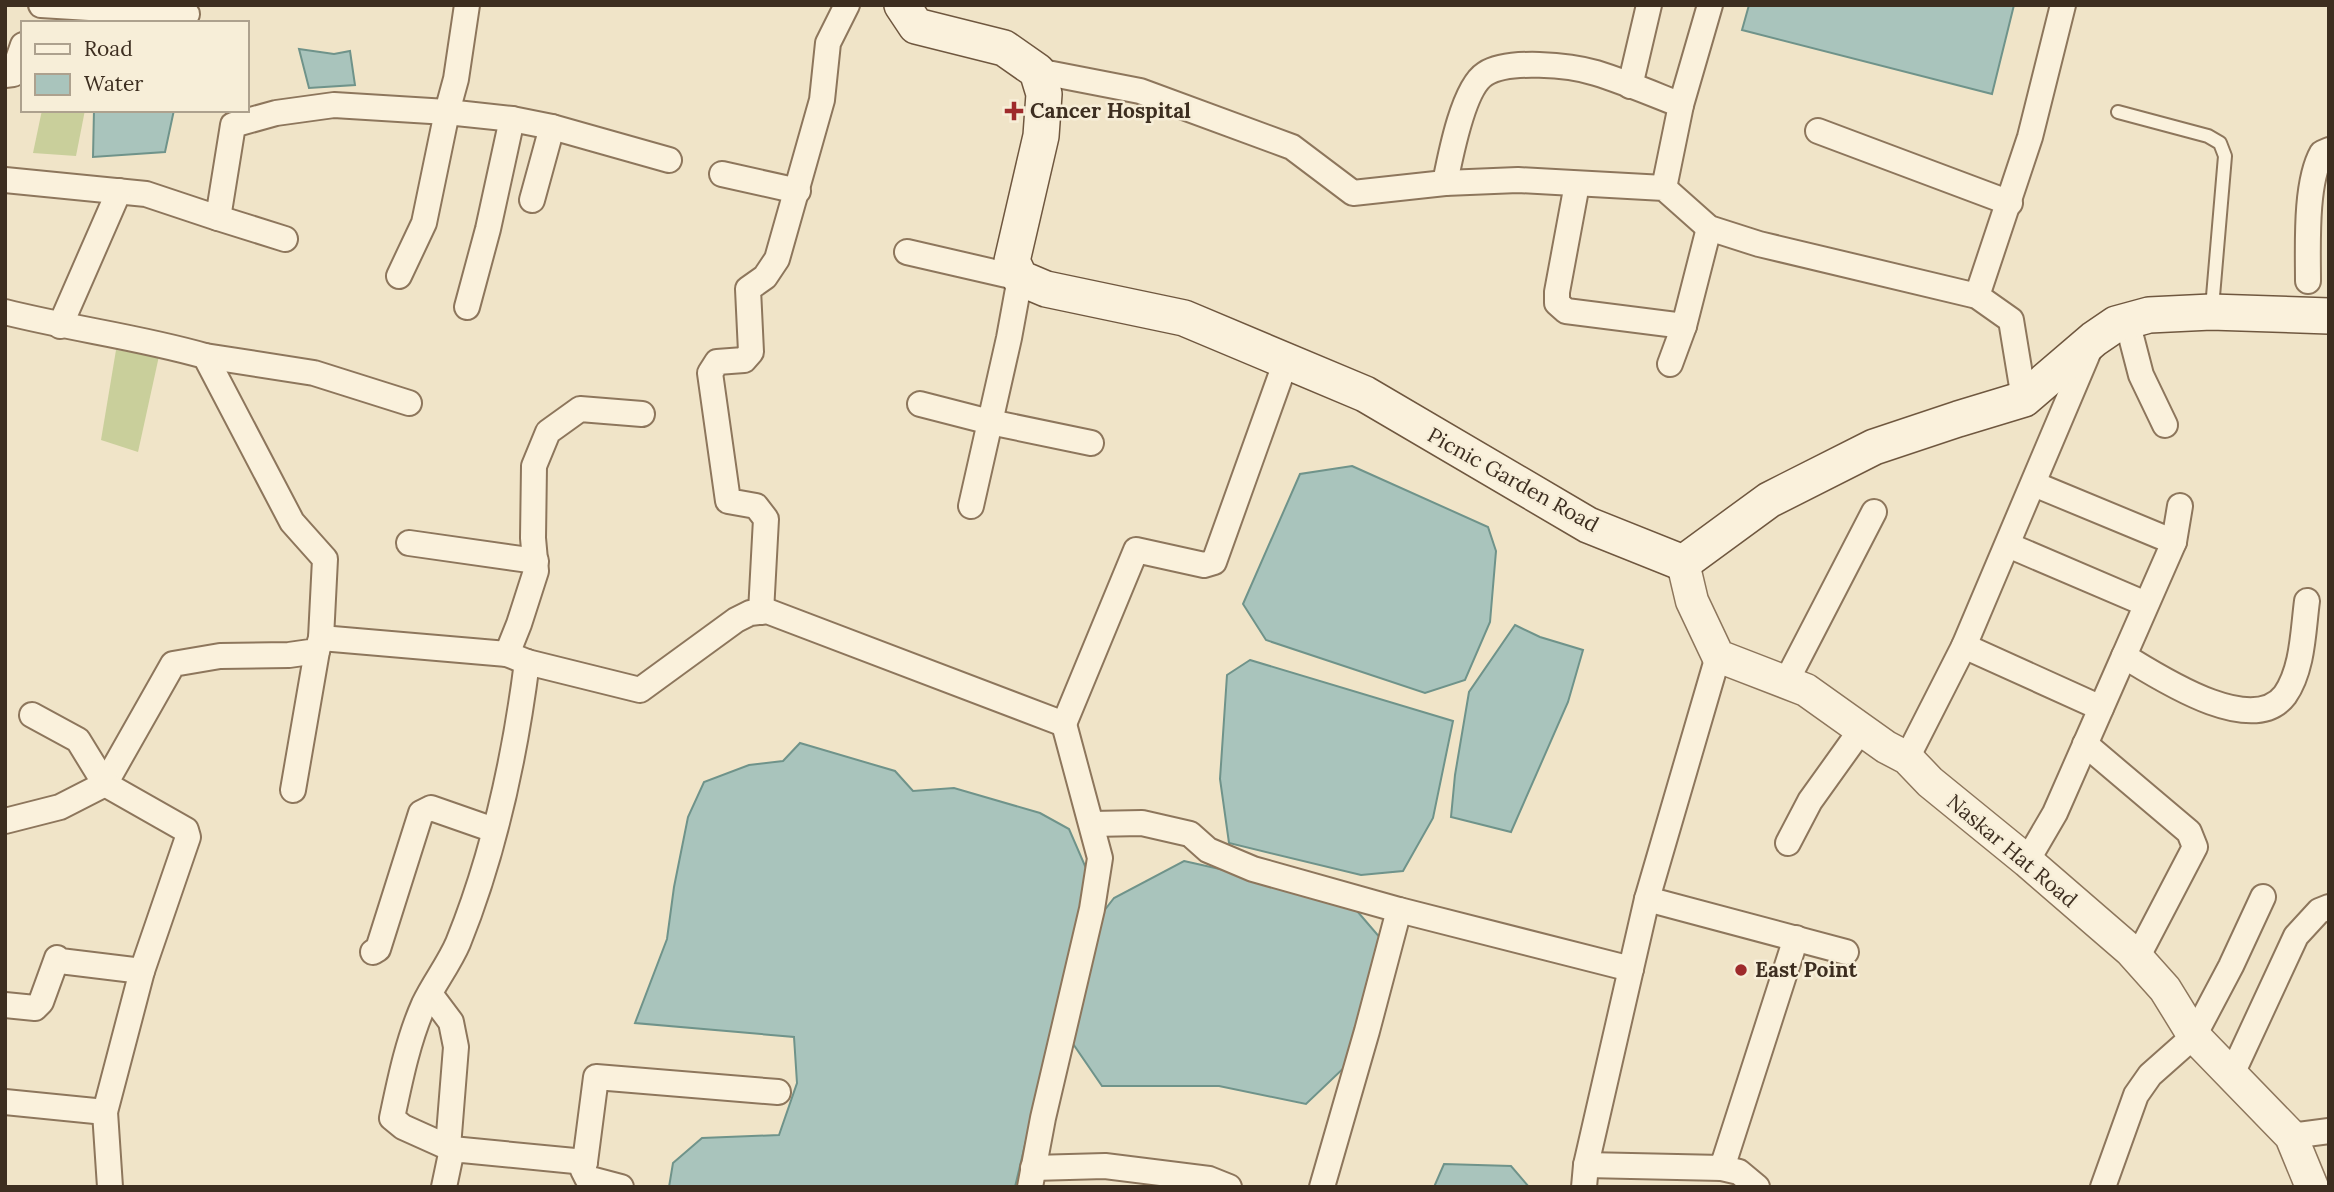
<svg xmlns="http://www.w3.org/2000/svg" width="2334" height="1192" font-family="Lora,serif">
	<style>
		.green { fill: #c9cf9b }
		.water { fill: #a9c4bc; stroke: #6f938a; stroke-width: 2 }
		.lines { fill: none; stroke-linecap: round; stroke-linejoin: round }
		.service-casing { stroke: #8d765c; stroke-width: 16 }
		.minor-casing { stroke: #8d765c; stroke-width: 28 }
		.tertiary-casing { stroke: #8d765c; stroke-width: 35 }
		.secondary-casing { stroke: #6f573f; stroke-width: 38 }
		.service { stroke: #faf1dc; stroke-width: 12 }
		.minor { stroke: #faf1dc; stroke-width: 24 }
		.tertiary { stroke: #faf1dc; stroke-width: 32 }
		.secondary { stroke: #faf1dc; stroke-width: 35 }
		.poi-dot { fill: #9e2a2b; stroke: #f7eed8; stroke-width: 2.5 }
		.labels { text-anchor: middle; stroke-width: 5; stroke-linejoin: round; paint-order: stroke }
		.poi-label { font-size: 21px; font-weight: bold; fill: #3d2e20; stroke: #f7eed8; text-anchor: start }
		.street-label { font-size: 21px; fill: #3d2e20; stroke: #f7eed8 }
	</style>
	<rect width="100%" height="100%" fill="#f0e4c8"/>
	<g class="green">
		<polygon points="42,110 85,110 76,156 33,153"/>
		<polygon points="116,350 159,356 138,452 101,440"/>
	</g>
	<g class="water">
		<polygon points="1749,5 2014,5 1992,94 1742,30"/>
		<polygon points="299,49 334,54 350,51 355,85 309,88"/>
		<polygon points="94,110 174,110 165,152 93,157"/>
		<polygon points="1352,466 1488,527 1496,551 1490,622 1465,680 1425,693 1266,640 1243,604 1300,474"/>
		<polygon points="1515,625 1540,637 1583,650 1568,702 1511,832 1451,817 1455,775 1469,692"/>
		<polygon points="1250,660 1453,721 1433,818 1403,871 1361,875 1229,843 1220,779 1227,675"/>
		<polygon points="800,743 895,771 913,791 954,788 1040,813 1069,829 1089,875 1015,1187 669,1187 673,1163 702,1138 779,1135 797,1083 794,1037 635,1023 667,939 674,887 688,817 704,782 749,765 783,761"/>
		<polygon points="1184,861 1345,897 1382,940 1349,1063 1306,1104 1219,1086 1102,1086 1067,1035 1097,920 1114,898"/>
		<polygon points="1444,1164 1511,1166 1529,1187 1434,1187"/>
	</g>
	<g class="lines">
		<defs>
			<polyline id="service" points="2118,112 2208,136 2220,143 2225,156 2212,308"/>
			<g id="minor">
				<polyline points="41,5 187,14"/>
				<polyline points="1037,71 1140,91 1292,147 1353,193 1445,183 1518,180 1664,188 1709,228 1759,244 1977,296 2011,320 2024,399"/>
				<polyline points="5,75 13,74 23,45"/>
				<polyline points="1630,86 1649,5"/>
				<polyline points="1818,131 2010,203"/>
				<polyline points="722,174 798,191"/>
				<polyline points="5,180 146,194 218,218 233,125 276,113 334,105 447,112 456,79 467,5"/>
				<path d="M1445,183C1450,158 1463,88 1485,74C1508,59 1570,65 1596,73C1625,82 1653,94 1681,105"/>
				<polyline points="1577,184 1557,292 1557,303 1566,311 1684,326"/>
				<polyline points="1664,188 1681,105 1710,5"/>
				<polyline points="532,200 552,127"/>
				<polyline points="218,218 285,239"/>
				<polyline points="907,252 1020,278 1009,338 971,506"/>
				<polyline points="399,276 424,223 447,112 512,119 552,127 669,160"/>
				<path d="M2308,281C2308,246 2305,183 2322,153L2329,150"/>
				<polyline points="1977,296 2030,137 2063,5"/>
				<polyline points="467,307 488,229 512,119"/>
				<path d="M5,312C72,329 139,337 205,356L292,522L325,559L321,638L317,651L289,655L220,656L173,664L105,784L60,807L5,821"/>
				<polyline points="2127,321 2141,375 2165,425"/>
				<polyline points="60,326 119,191"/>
				<polyline points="205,356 314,373 409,403"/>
				<polyline points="1670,364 1684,326 1709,228"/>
				<polyline points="920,404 990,422 1091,443"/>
				<polyline points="2034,484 2174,542"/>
				<polyline points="409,543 536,561"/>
				<polyline points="2008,545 2146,604"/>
				<polyline points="761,612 766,519 756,506 728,501 710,373 717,362 744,360 751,352 748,289 765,277 777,259 822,100 828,43 847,5"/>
				<polyline points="321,638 507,654 527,662 640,690 736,620 750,613 767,611 1064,724 1136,550 1204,565 1214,562 1286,361"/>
				<polyline points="1964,646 2101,708"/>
				<polyline points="507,654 519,624 536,571 533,538 534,466 548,432 580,409 642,414"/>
				<polyline points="2124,656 2174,542 2180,506"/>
				<polyline points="1786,682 1874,512"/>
				<polyline points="2085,744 2189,832 2195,847 2137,958"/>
				<polyline points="1907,758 1964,646 2091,346"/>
				<polyline points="293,790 317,651"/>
				<polyline points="1092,824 1142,823 1190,834 1208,850 1253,869 1399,910 1631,969"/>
				<polyline points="1788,843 1810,801 1858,734 1858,726"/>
				<path d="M2027,861L2055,813L2124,656C2157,676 2252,739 2285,695C2303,669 2303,631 2307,601"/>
				<polyline points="1647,899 1846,952"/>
				<polyline points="373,952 378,949 421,813 431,808 494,830"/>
				<polyline points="430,994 451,1022 456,1047 448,1147"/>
				<polyline points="5,1005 35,1008 41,1002 57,958 60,961 142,971"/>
				<polyline points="2232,1074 2296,936 2319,911 2329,907"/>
				<polyline points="5,1102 105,1112 142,971 188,837 186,830 179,826 105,784 78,740 32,715"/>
				<polyline points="105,1112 110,1187"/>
				<polyline points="2291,1136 2329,1131"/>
				<path d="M452,1149L403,1127L392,1118C400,1080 408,1040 424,1004C434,983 449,964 458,943C494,854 515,757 527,662"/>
				<polyline points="585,1162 583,1170 587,1178 621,1187"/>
				<polyline points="1586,1165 1722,1168 1796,938"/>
				<polyline points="1033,1168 1105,1166 1209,1179 1229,1187"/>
				<polyline points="1722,1168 1739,1172 1757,1187"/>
				<polyline points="444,1187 452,1149 585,1162 596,1077 778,1092"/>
				<polyline points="1030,1187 1043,1118 1092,909 1100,858 1064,724"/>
				<polyline points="1322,1187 1367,1031 1399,910"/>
				<polyline points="1584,1187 1586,1165 1647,899 1718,656"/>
				<polyline points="2103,1187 2136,1095 2150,1075 2194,1036 2231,966 2263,897"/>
			</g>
			<polyline id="tertiary" points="1683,563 1692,601 1718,656 1806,690 1886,747 1907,758 1930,782 2027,861 2131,951 2165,989 2194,1036 2291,1136 2312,1187"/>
			<polyline id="secondary" points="902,5 916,26 1004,48 1037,71 1044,94 1041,136 1012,261 1020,278 1046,289 1184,318 1365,394 1588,525 1683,563 1769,500 1874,447 1958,419 2024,399 2094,339 2116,324 2149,315 2211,312 2329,316"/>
		</defs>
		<use href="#service" class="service-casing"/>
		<use href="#minor" class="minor-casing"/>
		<use href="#tertiary" class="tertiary-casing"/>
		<use href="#secondary" class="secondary-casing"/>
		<use href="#service" class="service"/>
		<use href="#minor" class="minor"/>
		<use href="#tertiary" class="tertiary"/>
		<use href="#secondary" class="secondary"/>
	</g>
	<g class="poi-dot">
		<path d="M1010.5 100.5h7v7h7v7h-7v7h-7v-7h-7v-7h7z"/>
		<circle cx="1741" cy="970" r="7"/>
	</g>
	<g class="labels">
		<g class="poi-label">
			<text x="1030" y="118">Cancer Hospital</text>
			<text x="1755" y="977">East Point</text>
		</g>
		<g class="street-label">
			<text transform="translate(1513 480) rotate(29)" y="7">Picnic Garden Road</text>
			<text transform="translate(2012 851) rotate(40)" y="7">Naskar Hat Road</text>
		</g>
	</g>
	<rect width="2334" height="1192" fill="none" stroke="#3d2e20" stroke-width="14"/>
	<rect x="21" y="21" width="228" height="91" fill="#f7eed8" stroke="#ada18e" stroke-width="2"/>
	<rect x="35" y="44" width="35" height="10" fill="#faf1dc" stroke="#ada18e" stroke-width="2"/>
	<text x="84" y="56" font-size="21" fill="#3d2e20">Road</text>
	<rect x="35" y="74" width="35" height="21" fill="#a9c4bc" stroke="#ada18e" stroke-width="2"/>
	<text x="84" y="91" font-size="21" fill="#3d2e20">Water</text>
</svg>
